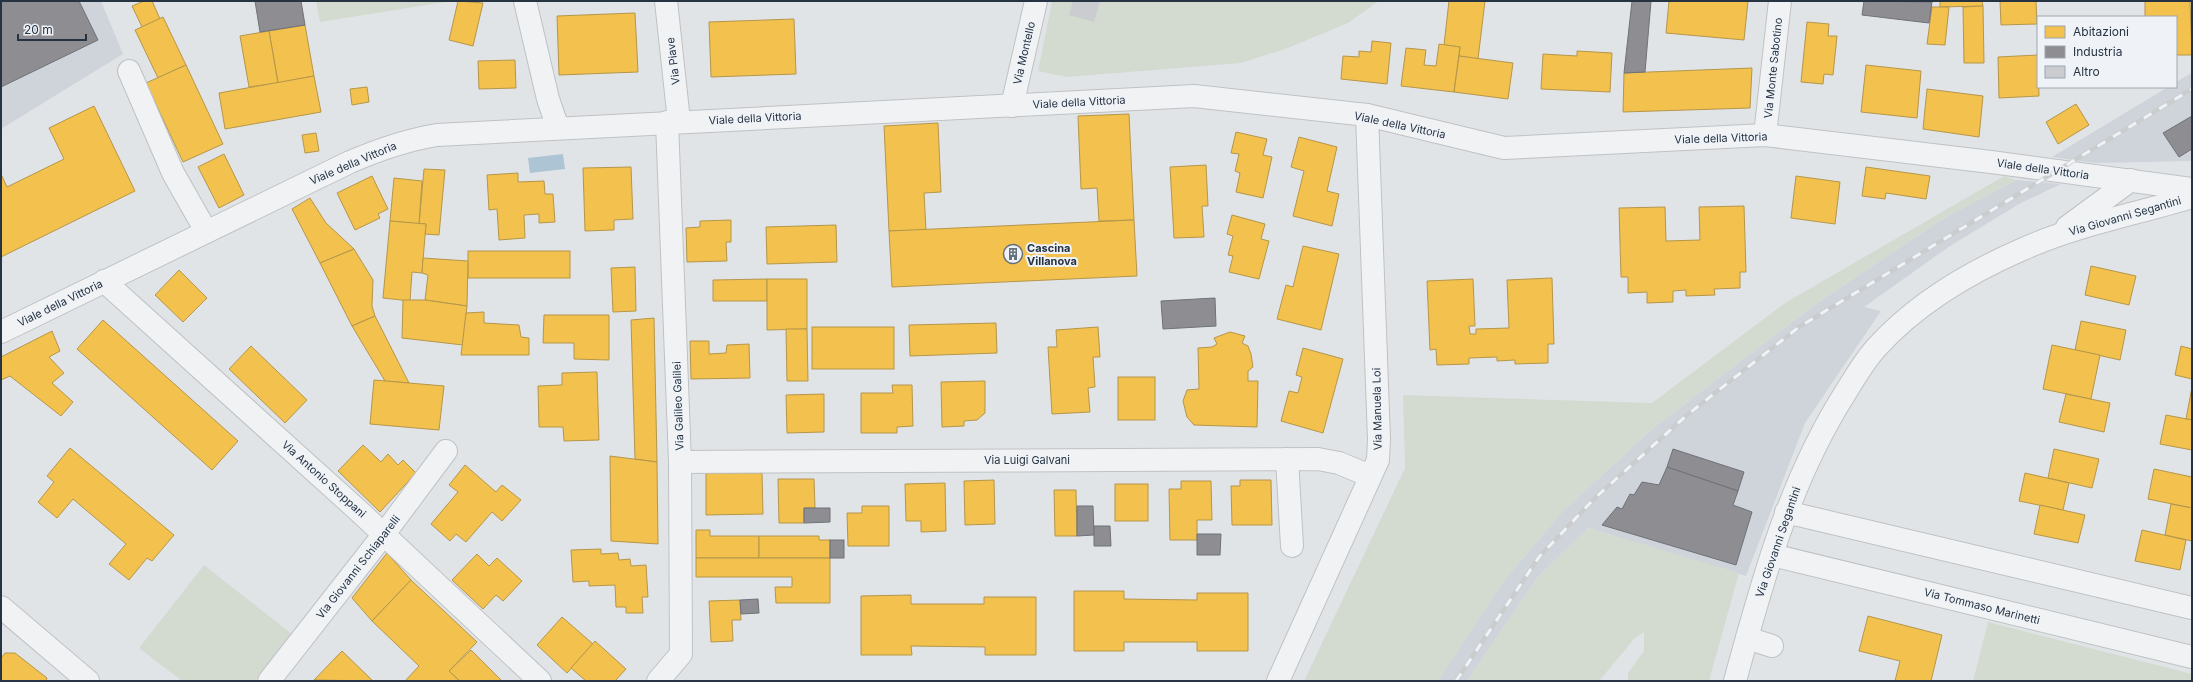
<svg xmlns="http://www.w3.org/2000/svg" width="2193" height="682" font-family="Inter,sans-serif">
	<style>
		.built { fill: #cfd4db }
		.green { fill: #d3dbd1 }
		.water { fill: #adc4d5 }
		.homes { fill: #f2c14e; stroke: #b5964a }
		.industry { fill: #8d8d92; stroke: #6e727a }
		.building { fill: #cacccf }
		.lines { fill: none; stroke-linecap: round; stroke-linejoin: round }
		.minor-casing { stroke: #bfc2c5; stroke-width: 24 }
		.minor { stroke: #f1f2f3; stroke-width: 22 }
		.rail-casing { stroke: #caccce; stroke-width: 4.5 }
		.rail { stroke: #eff3f7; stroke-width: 3; stroke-dasharray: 9; stroke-linecap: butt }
		.labels { text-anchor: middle; stroke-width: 4; stroke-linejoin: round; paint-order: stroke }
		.street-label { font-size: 11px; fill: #263342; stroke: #eff3f7 }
		.poi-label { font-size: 11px; font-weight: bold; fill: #263342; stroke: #eff3f7; text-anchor: start }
	</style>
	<rect width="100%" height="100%" fill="#e1e4e7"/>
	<g class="built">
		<polygon points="1,1 101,1 123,54 1,129"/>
		<polygon points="2192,73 2192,161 2095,163 2052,157 2168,87 2176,87 2176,82"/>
		<polygon points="2016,180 2061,184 2019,204 1950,246 1864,307 1881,311 1805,423 1746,576 1588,528 1537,578 1467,681 1438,681 1502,583 1561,513 1652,429 1817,303 1941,220"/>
	</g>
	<g class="green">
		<polygon points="316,1 452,1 320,22"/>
		<polygon points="1052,1 1379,1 1348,23 1288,48 1241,63 1067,77 1038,71"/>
		<polygon points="2004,176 2016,180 1941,220 1817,303 1652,429 1561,513 1502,583 1438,681 1304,681 1405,468 1403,395 1652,403 1785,303"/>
		<polygon points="1588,528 1739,573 1709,681 1628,681 1628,673 1644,651 1644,632 1635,638 1599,681 1467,681 1537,578"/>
		<polygon points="204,565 292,634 255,681 182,681 139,648"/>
		<polygon points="1988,622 2192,674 2192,681 1973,681"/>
	</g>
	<polygon class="water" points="563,154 565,169 530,173 528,158"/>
	<g class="homes">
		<polygon points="144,1 152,1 160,19 142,27 132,6"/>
		<polygon points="458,1 483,3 473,46 449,40"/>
		<polygon points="1449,1 1485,1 1478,59 1459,56 1460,47 1444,45"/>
		<polygon points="1669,1 1748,1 1744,40 1666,33"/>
		<polygon points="1940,1 1982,1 1983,6 1940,7"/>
		<polygon points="2000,1 2036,1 2037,24 2001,25"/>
		<polygon points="2145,1 2190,1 2192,55 2176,55 2176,17 2145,17"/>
		<polygon points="1983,6 1984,63 1964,63 1963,7"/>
		<polygon points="1932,7 1949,7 1945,45 1927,44"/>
		<polygon points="635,13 638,72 559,75 557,16"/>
		<polygon points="163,17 186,65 158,78 135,30"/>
		<polygon points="794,19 796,74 711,77 709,22"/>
		<polygon points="1807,22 1829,24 1828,36 1837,36 1833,75 1824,74 1823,84 1801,82"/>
		<polygon points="305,25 314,76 278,83 269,31"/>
		<polygon points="269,31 278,83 249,87 240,36"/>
		<polygon points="1372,41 1391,43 1387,84 1341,79 1343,56 1359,57 1359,51 1371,52"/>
		<polygon points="1439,44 1460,47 1454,92 1401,86 1406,48 1426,50 1424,65 1436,66"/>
		<polygon points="1577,51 1612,53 1610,92 1541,89 1543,54 1577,56"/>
		<polygon points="2038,55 2039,96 1999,98 1998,57"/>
		<polygon points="1459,56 1513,63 1508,99 1454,92"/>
		<polygon points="515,60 516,88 479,89 478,61"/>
		<polygon points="186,65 223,144 183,162 146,83"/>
		<polygon points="1866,65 1921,71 1917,118 1861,112"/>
		<polygon points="1752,68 1750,108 1623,112 1624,73"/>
		<polygon points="314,76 321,112 225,129 219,93"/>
		<polygon points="367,87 369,102 352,105 350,89"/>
		<polygon points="1927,89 1983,96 1979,137 1923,129"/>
		<polygon points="2076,104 2089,125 2058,144 2046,122"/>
		<polygon points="94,106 135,191 1,257 1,174 7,187 64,159 49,128"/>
		<polygon points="1129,114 1134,220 1099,221 1097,188 1081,189 1078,116"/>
		<polygon points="938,123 941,192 924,193 926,230 889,231 884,126"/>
		<polygon points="1236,132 1267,139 1263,155 1272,157 1263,198 1236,192 1240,173 1235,171 1239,154 1231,153"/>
		<polygon points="316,133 319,151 305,153 302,135"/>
		<polygon points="1299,137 1337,147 1327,191 1339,194 1332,226 1293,216 1304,171 1291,167"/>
		<polygon points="224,154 244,195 219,208 198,167"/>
		<polygon points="1206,165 1208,206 1202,206 1204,237 1174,238 1170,167"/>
		<polygon points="631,167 633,219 614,220 614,230 585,231 583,168"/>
		<polygon points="1866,167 1930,176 1926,199 1886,193 1885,199 1862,196"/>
		<polygon points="424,169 445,170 439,235 425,234 426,224 419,224"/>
		<polygon points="518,173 518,182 544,181 545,194 553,194 555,222 539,223 539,214 524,215 525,238 499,240 497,209 489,210 487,175"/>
		<polygon points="372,176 388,209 378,214 380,218 355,230 337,193"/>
		<polygon points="1796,176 1840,182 1835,224 1791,218"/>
		<polygon points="394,178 422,181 419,224 390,221"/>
		<polygon points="310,198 326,223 354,249 320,263 292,209"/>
		<polygon points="1744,206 1746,272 1740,272 1740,288 1714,289 1715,295 1686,296 1686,290 1673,291 1673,302 1647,303 1647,292 1628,293 1628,277 1621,277 1619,208 1665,207 1666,241 1700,240 1699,207"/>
		<polygon points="1232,215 1265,224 1261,239 1269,241 1259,279 1229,272 1233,256 1228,255 1233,236 1227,234"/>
		<polygon points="731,220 731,242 726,242 727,261 687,262 686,228 700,227 700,221"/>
		<polygon points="1134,220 1137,276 892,287 889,231"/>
		<polygon points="390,221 426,224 422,273 412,272 410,301 383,298"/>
		<polygon points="836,225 837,262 767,264 766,227"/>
		<polygon points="1303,246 1339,254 1321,330 1277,319 1286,285 1293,287"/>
		<polygon points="354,249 373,280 372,306 375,316 352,326 320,263"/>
		<rect x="468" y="251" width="102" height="27"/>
		<polygon points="423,258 468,261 467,306 425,300 428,275 422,273"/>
		<polygon points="2091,266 2136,276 2129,305 2085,295"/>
		<polygon points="635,267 636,311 613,312 611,268"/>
		<polygon points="179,270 207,298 183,322 155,295"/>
		<polygon points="1552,278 1554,344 1548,344 1548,363 1515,364 1515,360 1497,361 1497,357 1469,358 1469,364 1437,365 1436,349 1430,350 1427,281 1473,279 1475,326 1469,326 1470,334 1476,334 1476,329 1509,328 1507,280"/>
		<polygon points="767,279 767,301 713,301 713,280"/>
		<polygon points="767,279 807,279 807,329 767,330"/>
		<polygon points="403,300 425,300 467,306 463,345 402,338"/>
		<polygon points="484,312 484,323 519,325 521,337 529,338 529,355 461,355 466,313"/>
		<polygon points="544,315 609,315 609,360 574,359 574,343 543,343"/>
		<polygon points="375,316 409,383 385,381 352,326"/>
		<polygon points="654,318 657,462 635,459 631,320"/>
		<polygon points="103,320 238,441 212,470 77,349"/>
		<polygon points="2081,321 2126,330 2120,360 2075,350"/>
		<polygon points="996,323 997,353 910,356 909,325"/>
		<rect x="812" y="327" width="82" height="42"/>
		<polygon points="1098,327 1100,357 1093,357 1095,387 1088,388 1090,412 1052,414 1048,347 1057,347 1056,330"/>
		<polygon points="786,329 807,329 808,381 787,381"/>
		<polygon points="52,331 60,351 49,357 64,373 52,383 73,402 61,416 10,376 1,380 1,357"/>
		<polygon points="1230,332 1245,336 1242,343 1248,346 1251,354 1253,367 1248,371 1248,381 1258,381 1257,427 1194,425 1187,417 1183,401 1187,390 1199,389 1198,348 1212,347 1217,344 1214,338"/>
		<polygon points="690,341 709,341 709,354 726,353 727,345 749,344 750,378 691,379"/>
		<polygon points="2052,345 2100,355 2091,399 2043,389"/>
		<polygon points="251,346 307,400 285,423 229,369"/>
		<polygon points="2181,346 2192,349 2192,379 2175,375"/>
		<polygon points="1303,348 1343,359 1323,433 1281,421 1289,391 1298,393 1302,377 1296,375"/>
		<polygon points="597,372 599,440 564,441 563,427 539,427 538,386 562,385 562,373"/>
		<rect x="1118" y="377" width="37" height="43"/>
		<polygon points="374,380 444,386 439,430 370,424"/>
		<polygon points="985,381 985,413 977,420 964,421 964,426 942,427 941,382"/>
		<polygon points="892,385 912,385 913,426 897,427 897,433 861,433 861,393 893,393"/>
		<polygon points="2192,387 2192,420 2186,419"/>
		<polygon points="824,394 824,432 787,433 786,395"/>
		<polygon points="2066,394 2110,403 2104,432 2059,422"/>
		<polygon points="2166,415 2192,420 2192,450 2160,444"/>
		<polygon points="363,445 381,462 388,454 398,465 403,460 416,473 380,512 338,471"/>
		<polygon points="70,448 174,535 152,561 147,558 129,580 109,564 126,544 73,499 57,518 38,502 54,482 47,476"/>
		<polygon points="2054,449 2099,459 2092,488 2048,478"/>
		<polygon points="610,456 657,462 658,544 611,541"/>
		<polygon points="465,465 496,492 502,485 521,500 502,521 492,512 466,542 456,534 450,541 431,524 458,492 449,485"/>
		<polygon points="2154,469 2192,477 2192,508 2148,499"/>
		<polygon points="706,473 762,473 763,514 706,515"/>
		<polygon points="2025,473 2069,483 2063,510 2019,501"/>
		<polygon points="778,479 814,479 815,508 804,508 804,523 779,523"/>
		<polygon points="994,480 995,524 965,525 964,481"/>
		<polygon points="1240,480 1271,480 1272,525 1232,525 1231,486 1240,486"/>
		<polygon points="1181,481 1211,481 1212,520 1197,520 1197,540 1170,540 1169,489 1181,489"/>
		<polygon points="945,483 946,531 921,532 921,521 906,521 905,484"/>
		<rect x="1115" y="484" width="33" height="37"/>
		<polygon points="1054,490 1076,490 1077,536 1055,536"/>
		<polygon points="2171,504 2192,508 2192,541 2165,535"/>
		<polygon points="2040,505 2085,515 2078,543 2034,534"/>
		<polygon points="862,506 889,506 889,546 848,546 847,513 862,513"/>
		<polygon points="696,530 710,530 710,536 759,536 759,558 696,558"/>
		<polygon points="2142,530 2186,540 2180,570 2135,561"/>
		<polygon points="759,536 819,536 819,540 830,540 830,558 759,558"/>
		<polygon points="601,549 601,554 618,553 619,560 630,559 631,566 646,565 648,597 642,597 643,613 626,613 626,607 616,607 615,585 589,586 589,581 573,582 571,550"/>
		<polygon points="387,553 411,580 372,621 352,598"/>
		<polygon points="477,554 489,566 497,558 522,581 503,601 496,595 483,609 452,580"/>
		<polygon points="696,558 830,558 830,603 776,603 775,587 792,587 792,577 696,577"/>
		<polygon points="411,580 477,642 449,671 460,681 405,681 419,666 372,621"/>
		<polygon points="1074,591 1124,591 1124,599 1197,600 1197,593 1248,593 1248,651 1197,651 1197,642 1124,642 1124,651 1074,651"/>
		<polygon points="911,595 911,604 984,604 984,597 1036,597 1036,655 985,655 985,647 911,646 912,655 861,655 861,596"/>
		<polygon points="740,600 741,620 732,620 733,641 711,642 709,601"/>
		<polygon points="1868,616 1942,635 1931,681 1895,681 1900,661 1859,651"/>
		<polygon points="562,617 593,644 567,673 537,645"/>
		<polygon points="595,641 626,669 615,681 586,681 571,668"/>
		<polygon points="471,650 502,681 460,681 449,671"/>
		<polygon points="342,651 373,681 314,680"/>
		<polygon points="5,653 15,653 47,678 46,681 1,681 1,658"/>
	</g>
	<g class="industry">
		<polygon points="1,1 79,1 98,40 1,87"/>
		<polygon points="255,1 301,1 305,25 260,32"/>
		<polygon points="1632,1 1651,1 1645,72 1624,73"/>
		<polygon points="1864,1 1932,2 1929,23 1862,15"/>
		<polygon points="2192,116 2192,149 2179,157 2163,133"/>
		<polygon points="1215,298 1216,326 1163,329 1161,301"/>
		<polygon points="1673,449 1744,472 1738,491 1667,467"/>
		<polygon points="1667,467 1738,491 1733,505 1752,512 1736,565 1602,525 1617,507 1622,509 1630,494 1634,495 1642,482 1659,485"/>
		<polygon points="1077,506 1093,506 1094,535 1077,536"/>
		<polygon points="804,508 830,508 830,522 804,523"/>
		<polygon points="1094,526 1110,526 1111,546 1094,546"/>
		<polygon points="1197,534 1221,534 1220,555 1197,555"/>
		<rect x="830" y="540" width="14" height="18"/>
		<polygon points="758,599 759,613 741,614 740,600"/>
	</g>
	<polygon class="building" points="1073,1 1100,1 1094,22 1069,15"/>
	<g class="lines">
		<defs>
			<g id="minor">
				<polyline points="525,1 548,99 558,128"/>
				<polyline points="666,1 679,121"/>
				<polyline points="129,71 173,173 206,231"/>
				<polyline points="1012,106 1036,1"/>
				<polyline points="1765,135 1780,1"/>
				<polyline points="2067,227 2131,180"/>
				<polyline points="104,281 362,514 540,681"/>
				<path d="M1,332L350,162C378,150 406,140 437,135L1194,96L1367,115L1504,148L1765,135L1991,162L2192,189"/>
				<polyline points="1287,459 1292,546"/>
				<polyline points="680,462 1318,459 1339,463 1370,476"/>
				<polyline points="1786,512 2192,608"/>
				<polyline points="1772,555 2192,657"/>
				<polyline points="1,607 88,681"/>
				<polyline points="1747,638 1772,646"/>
				<polyline points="269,681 384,534 446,451"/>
				<polyline points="658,681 681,654 680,462 667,122"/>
				<polyline points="1278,681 1378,460 1379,439 1367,115"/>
				<path d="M1735,681C1762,582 1789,482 1844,395C1854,379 1864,361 1877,347C1916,304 1970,272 2023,249C2077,225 2136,214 2192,197"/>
			</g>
		</defs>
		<use href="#minor" class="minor-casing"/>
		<use href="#minor" class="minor"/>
		<defs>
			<polyline id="rail" points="1456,681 1539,557 1594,499 1687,415 1799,327 2192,89"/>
		</defs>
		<use href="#rail" class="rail-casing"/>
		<use href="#rail" class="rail"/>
	</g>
	<defs>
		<symbol id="building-ring" viewBox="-11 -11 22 22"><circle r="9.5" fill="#eff3f7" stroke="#67717c" stroke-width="1.5"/><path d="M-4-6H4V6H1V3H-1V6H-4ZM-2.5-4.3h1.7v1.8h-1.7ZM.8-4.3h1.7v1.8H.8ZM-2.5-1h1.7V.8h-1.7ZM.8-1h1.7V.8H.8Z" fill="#67717c"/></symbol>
	</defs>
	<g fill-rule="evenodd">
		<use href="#building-ring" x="1002" y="243" width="22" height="22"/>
	</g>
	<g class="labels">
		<g class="street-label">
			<text transform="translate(1024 53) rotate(-77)" y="4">Via Montello</text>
			<text transform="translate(673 61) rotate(-97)" y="4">Via Piave</text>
			<text transform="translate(1773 68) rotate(-84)" y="4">Via Monte Sabotino</text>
			<text transform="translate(1079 102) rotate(-3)" y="4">Viale della Vittoria</text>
			<text transform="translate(755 118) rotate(-3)" y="4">Viale della Vittoria</text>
			<text transform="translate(1400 125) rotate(12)" y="4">Viale della Vittoria</text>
			<text transform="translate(1721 138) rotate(-2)" y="4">Viale della Vittoria</text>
			<text transform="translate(353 163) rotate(-23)" y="4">Viale della Vittoria</text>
			<text transform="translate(2043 169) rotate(8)" y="4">Viale della Vittoria</text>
			<text transform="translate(2125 216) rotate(-16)" y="4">Via Giovanni Segantini</text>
			<text transform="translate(60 303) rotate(-26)" y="4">Viale della Vittoria</text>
			<text transform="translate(678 406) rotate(-92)" y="4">Via Galileo Galilei</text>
			<text transform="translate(1377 409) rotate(-91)" y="4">Via Manuela Loi</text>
			<text x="1027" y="464">Via Luigi Galvani</text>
			<text transform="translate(324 479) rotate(42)" y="4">Via Antonio Stoppani</text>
			<text transform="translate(1778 542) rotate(-71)" y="4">Via Giovanni Segantini</text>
			<text transform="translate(358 567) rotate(-52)" y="4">Via Giovanni Schiaparelli</text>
			<text transform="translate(1982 606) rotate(14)" y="4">Via Tommaso Marinetti</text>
		</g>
		<g class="poi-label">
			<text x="1027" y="252">Cascina<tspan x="1027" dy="13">Villanova</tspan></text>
		</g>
	</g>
	<rect width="2193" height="682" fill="none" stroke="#263342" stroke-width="4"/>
	<rect x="2037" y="16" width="140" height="72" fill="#eff3f7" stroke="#9fa6af"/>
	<rect x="2045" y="26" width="20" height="12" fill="#f2c14e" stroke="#9fa6af"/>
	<text x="2073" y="36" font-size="12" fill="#263342">Abitazioni</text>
	<rect x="2045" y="46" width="20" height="12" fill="#8d8d92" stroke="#9fa6af"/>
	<text x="2073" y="56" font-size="12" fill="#263342">Industria</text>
	<rect x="2045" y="66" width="20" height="12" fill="#cacccf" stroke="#9fa6af"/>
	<text x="2073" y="76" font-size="12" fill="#263342">Altro</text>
	<path d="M18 34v6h68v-6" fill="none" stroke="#263342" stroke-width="2"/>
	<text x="24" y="34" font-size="12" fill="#263342" stroke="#eff3f7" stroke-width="3" paint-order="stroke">20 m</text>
</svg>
